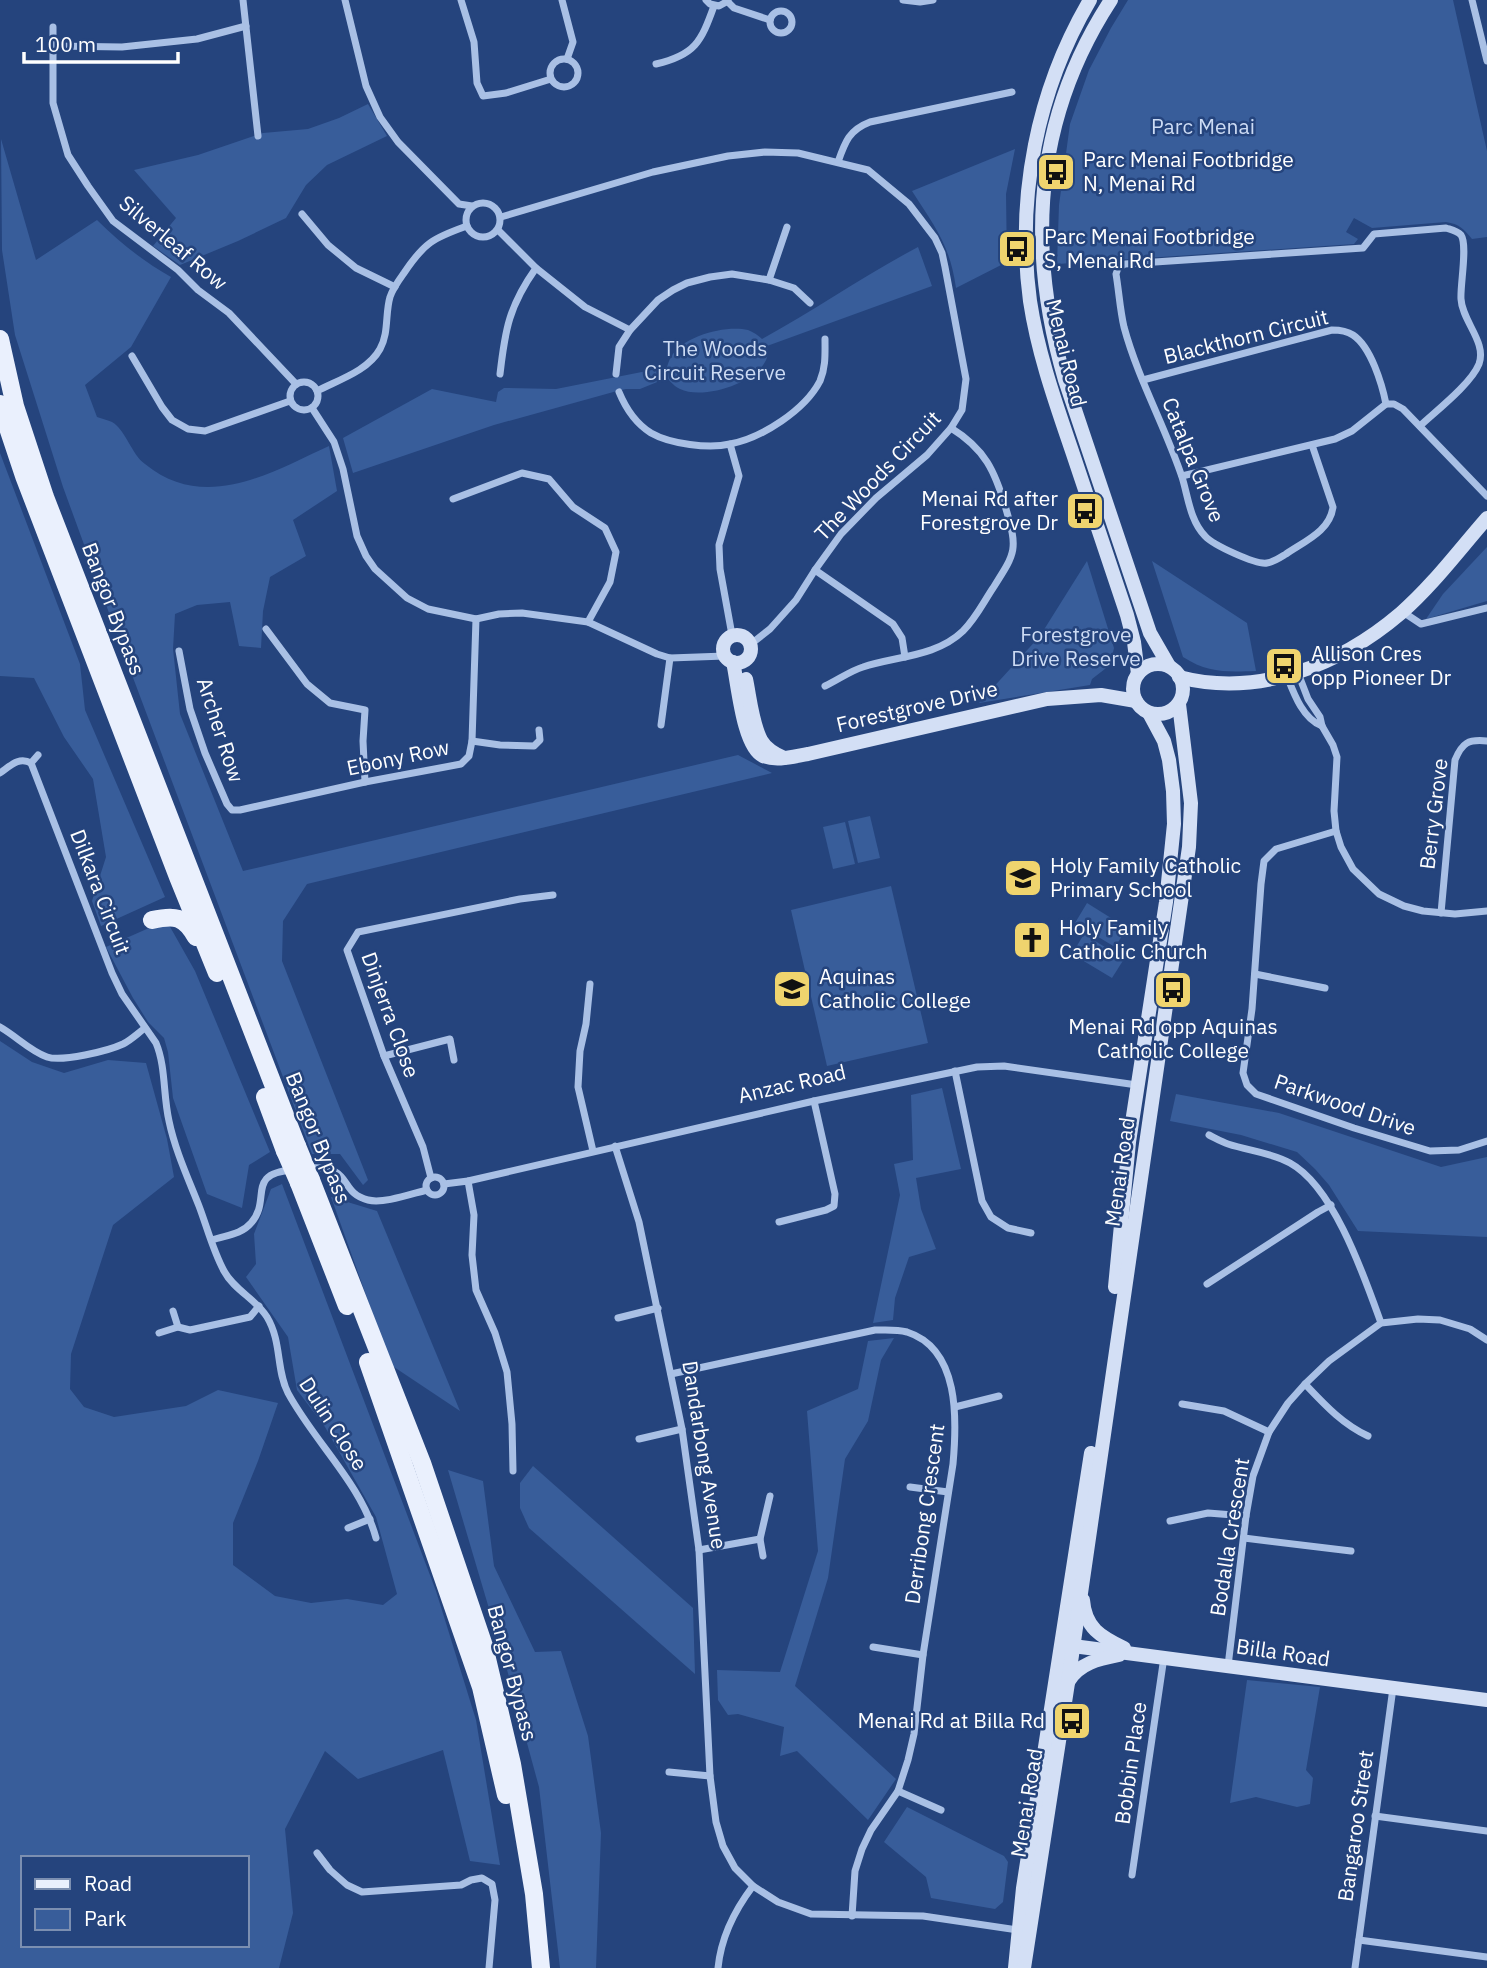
<svg xmlns="http://www.w3.org/2000/svg" width="1487" height="1968" font-family="'IBM Plex Sans',sans-serif">
	<style>
		.green { fill: #385d9a; fill-rule: evenodd }
		.lines { fill: none; stroke-linecap: round; stroke-linejoin: round }
		.street { stroke: #a9c0e5; stroke-width: 7 }
		.secondary { stroke: #d3dff5; stroke-width: 14 }
		.primary { stroke: #eaf0fd; stroke-width: 18 }
		.primary-bridge { stroke: #eaf0fd; stroke-width: 18 }
		.labels { text-anchor: middle; stroke-width: 5; stroke-linejoin: round; paint-order: stroke }
		.park-label { font-size: 21px; fill: #ccdbf4; stroke: #25447d }
		.poi-label { font-size: 21px; fill: #fff; stroke: #25447d; text-anchor: start }
		.street-label { font-size: 21px; fill: #fff; stroke: #25447d }
	</style>
	<rect width="100%" height="100%" fill="#25447d"/>
	<g class="green">
		<path d="M1128,0H1453L1487,151V237L1472,239C1464,229 1459,224 1446,222L1372,228L1354,218L1346,232L1358,239L1354,244L1057,264L1059,205L1070,124L1089,70L1111,28Z"/>
		<polygon points="368,104 387,136 327,165 306,185 286,218 238,241 180,265 153,246 176,218 134,170 198,155 263,133 308,129 339,118"/>
		<path d="M1,139L36,260L97,220C120,243 143,261 171,277L131,347L85,385L97,417C102,419 108,420 112,422C125,429 132,455 145,464C205,513 270,473 329,446L337,491L293,520L306,556L270,577L263,611L261,648L239,646L230,602L197,605L175,614L173,649L180,714L243,871L738,755L772,773L307,884L283,921L282,961L368,1180L363,1185L340,1154H312L120,643L63,487L15,335L2,250Z"/>
		<path d="M1015,149L1006,194L1007,262L956,288C950,245 935,227 912,191Z"/>
		<path d="M918,247L932,286L767,346C768,352 768,357 765,362C753,384 702,400 680,389C675,387 671,382 667,378L640,389H626L617,391L494,425L353,473L343,438L432,389L496,402L498,392L504,388L556,389L667,367C668,364 669,360 671,357C683,336 725,325 748,330C753,332 758,335 762,339C815,310 865,275 918,247Z"/>
		<polygon points="0,453 80,664 85,710 165,897 101,926 92,901 106,857 93,779 64,737 34,678 0,676"/>
		<polygon points="1487,547 1487,601 1426,619 1443,594"/>
		<polygon points="1087,561 1114,648 1110,665 1092,679 1090,685 979,703 1040,636"/>
		<path d="M1152,561L1247,623L1256,671C1226,672 1208,673 1183,657Z"/>
		<polygon points="870,816 880,858 858,863 848,821"/>
		<polygon points="845,822 855,864 833,869 823,827"/>
		<polygon points="891,886 928,1043 827,1066 791,910"/>
		<polygon points="1087,903 1127,928 1115,947 1075,923"/>
		<polygon points="169,925 195,971 270,1152 249,1165 242,1208 207,1194 173,1098 168,1052 164,1038 148,1022 133,998 106,947 149,928"/>
		<polygon points="1084,934 1124,959 1112,978 1072,954"/>
		<path d="M0,1041L32,1062L64,1073L108,1060L146,1063L167,1139L174,1177L113,1225L71,1354L70,1389L84,1407L114,1417L186,1406L218,1390L278,1403L258,1461L233,1523V1565L275,1596L311,1603L347,1599L383,1605L397,1594L376,1517L325,1427L297,1390L288,1337L246,1277L256,1264L254,1234L271,1189L282,1184L436,1591L476,1720L500,1865L470,1861L443,1750L358,1779L325,1751L285,1829L293,1913L279,1968H0ZM23,1858H247V1945H23Z"/>
		<polygon points="942,1088 961,1169 916,1178 921,1209 936,1249 909,1257 895,1298 893,1320 873,1323 900,1195 894,1164 913,1160 911,1095"/>
		<polygon points="1176,1094 1279,1113 1441,1167 1487,1157 1487,1237 1358,1231 1329,1185 1315,1169 1297,1152 1241,1135 1170,1121"/>
		<polygon points="331,1197 377,1211 460,1411 391,1365"/>
		<polygon points="894,1338 881,1360 868,1421 845,1459 828,1578 795,1686 896,1779 868,1820 797,1751 780,1756 784,1727 738,1714 728,1715 718,1700 717,1670 780,1672 818,1551 807,1411 858,1389 868,1341"/>
		<polygon points="533,1466 693,1608 695,1674 529,1528 520,1508 520,1483"/>
		<polygon points="448,1470 483,1481 494,1566 535,1652 561,1651 588,1736 601,1833 596,1968 560,1968 539,1787 506,1666"/>
		<polygon points="1247,1680 1320,1687 1306,1770 1313,1778 1310,1804 1297,1807 1256,1797 1230,1803"/>
		<polygon points="907,1807 1004,1856 1008,1862 1003,1902 995,1909 931,1898 926,1877 884,1842"/>
	</g>
	<g class="lines">
		<g class="street">
			<polyline points="243,0 258,136"/>
			<polyline points="345,0 366,86 380,117 398,142 459,204 472,206"/>
			<polyline points="461,0 474,42 477,83 483,96 506,93 551,79"/>
			<polyline points="562,0 573,42 567,59"/>
			<polyline points="706,0 710,4 719,6 728,1"/>
			<polyline points="903,0 920,2 933,0"/>
			<polyline points="1472,0 1487,61"/>
			<polyline points="728,2 734,8 770,20"/>
			<circle cx="781" cy="22" r="11"/>
			<polyline points="53,27 53,103 68,155 88,186 113,221 178,270 198,290 229,313 296,384"/>
			<polyline points="54,46 122,47 197,39 246,26"/>
			<circle cx="564" cy="73" r="14"/>
			<path d="M656,64C695,55 701,42 714,6"/>
			<path d="M838,162C845,142 849,130 870,122L1012,92"/>
			<circle cx="483" cy="220" r="17"/>
			<polyline points="302,214 328,245 356,268 395,287"/>
			<polyline points="501,217 653,172 728,156 765,152 798,153 868,170 909,204 935,238 942,253 945,267 966,379 962,410 951,428 927,455 876,498 841,534 815,570 796,600 770,629 751,644"/>
			<polyline points="498,230 536,268 585,307 630,330"/>
			<polyline points="769,280 787,227"/>
			<polyline points="132,356 162,407 172,420 188,429 205,431 290,401"/>
			<path d="M500,374C505,330 509,306 536,268"/>
			<polyline points="616,374 619,347 630,330 658,300 673,290 687,283 710,277 732,274 769,280 794,288 810,303"/>
			<path d="M1143,380L1332,330C1339,330 1347,331 1353,335C1371,347 1382,384 1386,404L1352,431L1335,439L1182,476"/>
			<circle cx="304" cy="396" r="14"/>
			<path d="M317,391C338,380 368,371 380,349C389,333 385,314 390,297C393,288 399,280 404,273C424,243 433,238 467,226"/>
			<path d="M619,392C626,409 635,423 651,433C670,444 709,449 730,444C762,438 805,410 820,381C826,367 825,353 825,339"/>
			<polyline points="1386,404 1394,404 1403,409 1487,496"/>
			<polyline points="312,408 334,442 343,469 357,536 366,556 375,569 407,598 428,609 476,619 499,614 522,613 588,622 657,654 670,658 725,656"/>
			<polyline points="730,444 739,476 719,545 720,569 732,635"/>
			<path d="M1312,445L1333,507C1330,531 1305,541 1286,554C1281,557 1274,562 1267,563C1256,565 1213,545 1205,536C1190,521 1188,496 1182,477C1165,426 1138,379 1124,327C1120,310 1119,292 1116,274L1118,268L1125,264L1363,248L1374,234L1446,228C1452,230 1457,231 1461,235C1468,245 1460,285 1461,299C1462,321 1487,342 1479,364C1471,384 1436,411 1420,426"/>
			<polyline points="453,499 522,473 549,479 573,507 605,528 616,552 610,582 588,622"/>
			<polyline points="815,570 893,624 902,638 905,657"/>
			<polyline points="1403,612 1421,624 1487,608"/>
			<polyline points="266,629 307,684 330,703 365,710 363,741 365,782"/>
			<polyline points="179,651 190,709 205,753 227,804 232,810 240,810 365,782 461,764 469,756 472,741 476,619"/>
			<polyline points="1298,673 1308,699 1320,717 1322,726 1333,745 1337,757 1334,811 1336,831 1341,847 1353,869 1379,894 1404,906 1423,911 1455,914 1487,911"/>
			<path d="M1287,676C1294,694 1303,719 1322,726"/>
			<path d="M825,686C838,680 850,671 863,667C896,656 936,657 963,631C976,618 983,603 993,588C1016,552 1018,550 1006,509C995,471 985,449 951,428"/>
			<polyline points="661,725 670,658"/>
			<polyline points="472,741 500,745 534,746 540,740 539,730"/>
			<path d="M31,763L112,973L122,994L156,1043C166,1067 163,1095 169,1121C175,1150 188,1178 199,1206C207,1227 213,1251 224,1271C234,1290 256,1299 267,1317C282,1342 276,1370 288,1393C315,1443 361,1483 376,1538"/>
			<path d="M0,773C10,766 19,756 31,763L38,755"/>
			<polyline points="1336,831 1276,849 1264,861 1261,884 1252,1009 1243,1073 1247,1085 1256,1094 1354,1128 1430,1151 1459,1150 1487,1141"/>
			<path d="M1441,913L1455,760C1462,743 1468,739 1487,741"/>
			<polyline points="1255,974 1325,988"/>
			<polyline points="590,984 586,1024 580,1051 578,1087 593,1151"/>
			<path d="M0,1027C16,1036 30,1051 47,1057C62,1062 108,1051 123,1044C131,1040 138,1033 145,1028"/>
			<polyline points="384,1056 450,1039 454,1060"/>
			<polyline points="955,1071 982,1201 991,1217 1008,1228 1031,1233"/>
			<path d="M1209,1135C1215,1138 1222,1142 1228,1144C1249,1151 1270,1152 1290,1163C1334,1187 1364,1276 1381,1323"/>
			<polyline points="615,1146 639,1222 682,1429 699,1550 710,1776 716,1822 723,1846 735,1868 753,1886 778,1902 811,1914 923,1916 1018,1930"/>
			<path d="M309,1168C354,1165 338,1193 368,1200C383,1204 411,1194 427,1190"/>
			<circle cx="435" cy="1186" r="9"/>
			<polyline points="431,1178 423,1147 384,1056 347,950 358,932 520,899 553,895"/>
			<polyline points="468,1181 474,1215 472,1255 476,1290 495,1333 507,1372 512,1424 513,1471"/>
			<polyline points="444,1184 468,1181 814,1101 977,1067 1004,1066 1137,1085"/>
			<polyline points="779,1222 826,1210 834,1206 835,1194 814,1101"/>
			<path d="M212,1240C226,1235 241,1235 251,1223C272,1200 245,1173 293,1170"/>
			<polyline points="1207,1284 1318,1212 1331,1205"/>
			<polyline points="173,1311 178,1327"/>
			<polyline points="618,1318 658,1308"/>
			<polyline points="159,1333 178,1327 190,1330 250,1317 259,1306"/>
			<path d="M671,1374L875,1330C886,1330 896,1329 907,1332C960,1349 957,1420 953,1464L923,1655L914,1734L908,1760L898,1791L871,1830L862,1849L855,1871L852,1916"/>
			<path d="M1305,1384C1324,1404 1342,1424 1368,1436"/>
			<polyline points="1182,1404 1224,1411 1269,1432"/>
			<polyline points="955,1407 999,1396"/>
			<polyline points="639,1439 682,1429"/>
			<polyline points="910,1487 948,1492"/>
			<polyline points="1170,1521 1208,1513 1246,1516"/>
			<polyline points="348,1528 370,1519"/>
			<polyline points="1244,1538 1351,1551"/>
			<polyline points="699,1550 760,1539"/>
			<polyline points="763,1556 760,1539 770,1496"/>
			<polyline points="873,1647 923,1655"/>
			<polyline points="1228,1666 1246,1516 1253,1476 1269,1432 1288,1403 1305,1384 1329,1361 1381,1323 1418,1319 1440,1320 1470,1329 1487,1340"/>
			<polyline points="669,1772 710,1776"/>
			<polyline points="898,1791 941,1810"/>
			<polyline points="1375,1816 1487,1831"/>
			<polyline points="317,1853 330,1870 347,1885 362,1892 461,1885 471,1880 482,1878 492,1884 495,1900 489,1968"/>
			<polyline points="1132,1875 1164,1657"/>
			<polyline points="1359,1940 1487,1957"/>
			<path d="M718,1968C721,1937 734,1911 753,1886"/>
			<polyline points="1355,1968 1393,1688"/>
		</g>
		<g class="secondary">
			<path d="M1090,0C1037,90 1016,197 1030,301C1038,354 1056,404 1073,454C1091,508 1109,562 1127,615L1134,642L1138,674"/>
			<path d="M1111,0C1034,118 1026,247 1065,380L1150,633L1169,666"/>
			<circle cx="737" cy="649" r="14"/>
			<path d="M733,662C738,684 743,747 763,756C777,762 795,756 808,754L1047,699L1101,695L1136,701"/>
			<circle cx="1158" cy="689" r="25"/>
			<path d="M1179,677C1259,698 1340,665 1401,613C1433,585 1459,550 1487,518"/>
			<path d="M746,679C750,698 752,723 761,740C766,749 775,754 784,758"/>
			<polyline points="1115,1287 1129,1142 1166,902 1174,824 1173,791 1169,760 1164,741 1149,713"/>
			<path d="M1083,1600C1085,1628 1101,1637 1124,1648"/>
			<polyline points="1073,1646 1487,1700"/>
			<path d="M1068,1682C1079,1663 1099,1659 1119,1655"/>
			<polyline points="1015,1968 1023,1888 1091,1453"/>
			<polyline points="1024,1968 1068,1683 1189,847 1191,803 1179,704"/>
		</g>
		<g class="primary">
			<polyline points="0,339 15,406 45,497 297,1146"/>
			<polyline points="0,404 24,476 178,877 217,973"/>
			<path d="M152,920C175,915 184,916 196,937"/>
			<polyline points="265,1097 285,1151"/>
			<polyline points="311,1180 422,1463 484,1646 512,1764 534,1894 541,1968"/>
			<polyline points="299,1183 347,1306"/>
			<polyline points="368,1362 481,1687 506,1795"/>
		</g>
		<g class="primary-bridge">
			<polyline points="297,1146 311,1180"/>
			<polyline points="285,1151 299,1183"/>
		</g>
	</g>
	<defs>
		<symbol id="bus-square" viewBox="-11 -11 22 22"><rect x="-9" y="-9" width="18" height="18" rx="4" fill="#efd46e" stroke="#25447d"/><path d="M-5-6H5V4H4V6H2V4H-2V6H-4V4H-5ZM-3.5-4V0h7V-4ZM-3.5 1.2v1.5H-2V1.2ZM2 1.2v1.5H3.5V1.2Z" fill="#111"/></symbol>
		<symbol id="school-square" viewBox="-11 -11 22 22"><rect x="-9" y="-9" width="18" height="18" rx="4" fill="#efd46e" stroke="#25447d"/><path d="M0-5L7-2L0 1L-7-2ZM-4 1L0 2.5L4 1V4Q0 6-4 4Z" fill="#111"/></symbol>
		<symbol id="church-square" viewBox="-11 -11 22 22"><rect x="-9" y="-9" width="18" height="18" rx="4" fill="#efd46e" stroke="#25447d"/><path d="M-1.2-6h2.4v3.5h3.3v2.4h-3.3V6h-2.4V-.1h-3.3v-2.4h3.3Z" fill="#111"/></symbol>
	</defs>
	<g fill-rule="evenodd">
		<use href="#bus-square" x="1034" y="150" width="44" height="44"/>
		<use href="#bus-square" x="995" y="227" width="44" height="44"/>
		<use href="#bus-square" x="1063" y="489" width="44" height="44"/>
		<use href="#bus-square" x="1262" y="644" width="44" height="44"/>
		<use href="#school-square" x="1001" y="856" width="44" height="44"/>
		<use href="#church-square" x="1010" y="918" width="44" height="44"/>
		<use href="#school-square" x="770" y="967" width="44" height="44"/>
		<use href="#bus-square" x="1151" y="968" width="44" height="44"/>
		<use href="#bus-square" x="1050" y="1699" width="44" height="44"/>
	</g>
	<g class="labels">
		<g class="park-label">
			<text x="1203" y="134">Parc Menai</text>
			<text x="715" y="356">The Woods<tspan x="715" dy="24">Circuit Reserve</tspan></text>
			<text x="1076" y="642">Forestgrove<tspan x="1076" dy="24">Drive Reserve</tspan></text>
		</g>
		<g class="poi-label">
			<text x="1083" y="167">Parc Menai Footbridge<tspan x="1083" dy="24">N, Menai Rd</tspan></text>
			<text x="1044" y="244">Parc Menai Footbridge<tspan x="1044" dy="24">S, Menai Rd</tspan></text>
			<text x="1058" y="506" text-anchor="end">Menai Rd after<tspan x="1058" dy="24">Forestgrove Dr</tspan></text>
			<text x="1311" y="661">Allison Cres<tspan x="1311" dy="24">opp Pioneer Dr</tspan></text>
			<text x="1050" y="873">Holy Family Catholic<tspan x="1050" dy="24">Primary School</tspan></text>
			<text x="1059" y="935">Holy Family<tspan x="1059" dy="24">Catholic Church</tspan></text>
			<text x="819" y="984">Aquinas<tspan x="819" dy="24">Catholic College</tspan></text>
			<text x="1173" y="1034" text-anchor="middle">Menai Rd opp Aquinas<tspan x="1173" dy="24">Catholic College</tspan></text>
			<text x="1045" y="1728" text-anchor="end">Menai Rd at Billa Rd</text>
		</g>
		<g class="street-label">
			<text transform="translate(173 243) rotate(40)" y="7">Silverleaf Row</text>
			<text transform="translate(1246 337) rotate(-14)" y="7">Blackthorn Circuit</text>
			<text transform="translate(1066 353) rotate(76)" y="7">Menai Road</text>
			<text transform="translate(1193 460) rotate(68)" y="7">Catalpa Grove</text>
			<text transform="translate(878 476) rotate(-46)" y="7">The Woods Circuit</text>
			<text transform="translate(113 609) rotate(69)" y="7">Bangor Bypass</text>
			<text transform="translate(917 707) rotate(-13)" y="7">Forestgrove Drive</text>
			<text transform="translate(220 730) rotate(72)" y="7">Archer Row</text>
			<text transform="translate(398 758) rotate(-12)" y="7">Ebony Row</text>
			<text transform="translate(1434 814) rotate(-83)" y="7">Berry Grove</text>
			<text transform="translate(100 892) rotate(69)" y="7">Dilkara Circuit</text>
			<text transform="translate(390 1015) rotate(70)" y="7">Dinjerra Close</text>
			<text transform="translate(792 1084) rotate(-13)" y="7">Anzac Road</text>
			<text transform="translate(1345 1105) rotate(19)" y="7">Parkwood Drive</text>
			<text transform="translate(318 1138) rotate(68)" y="7">Bangor Bypass</text>
			<text transform="translate(1120 1172) rotate(-82)" y="7">Menai Road</text>
			<text transform="translate(333 1424) rotate(57)" y="7">Dulin Close</text>
			<text transform="translate(704 1455) rotate(81)" y="7">Dandarbong Avenue</text>
			<text transform="translate(925 1514) rotate(-82)" y="7">Derribong Crescent</text>
			<text transform="translate(1230 1537) rotate(-81)" y="7">Bodalla Crescent</text>
			<text transform="translate(1283 1653) rotate(8)" y="7">Billa Road</text>
			<text transform="translate(512 1673) rotate(75)" y="7">Bangor Bypass</text>
			<text transform="translate(1131 1763) rotate(-82)" y="7">Bobbin Place</text>
			<text transform="translate(1027 1803) rotate(-81)" y="7">Menai Road</text>
			<text transform="translate(1356 1826) rotate(-82)" y="7">Bangaroo Street</text>
		</g>
	</g>
	<rect x="21" y="1856" width="228" height="91" fill="#25447d" stroke="#7c8fb1" stroke-width="2"/>
	<rect x="35" y="1879" width="35" height="10" fill="#eaf0fd" stroke="#7c8fb1" stroke-width="2"/>
	<text x="84" y="1891" font-size="21" fill="#ffffff">Road</text>
	<rect x="35" y="1909" width="35" height="21" fill="#385d9a" stroke="#7c8fb1" stroke-width="2"/>
	<text x="84" y="1926" font-size="21" fill="#ffffff">Park</text>
	<path d="M24 52v10h154v-10" fill="none" stroke="#ffffff" stroke-width="3.5"/>
	<text x="35" y="52" font-size="21" fill="#ffffff" stroke="#25447d" stroke-width="5" paint-order="stroke">100 m</text>
</svg>
